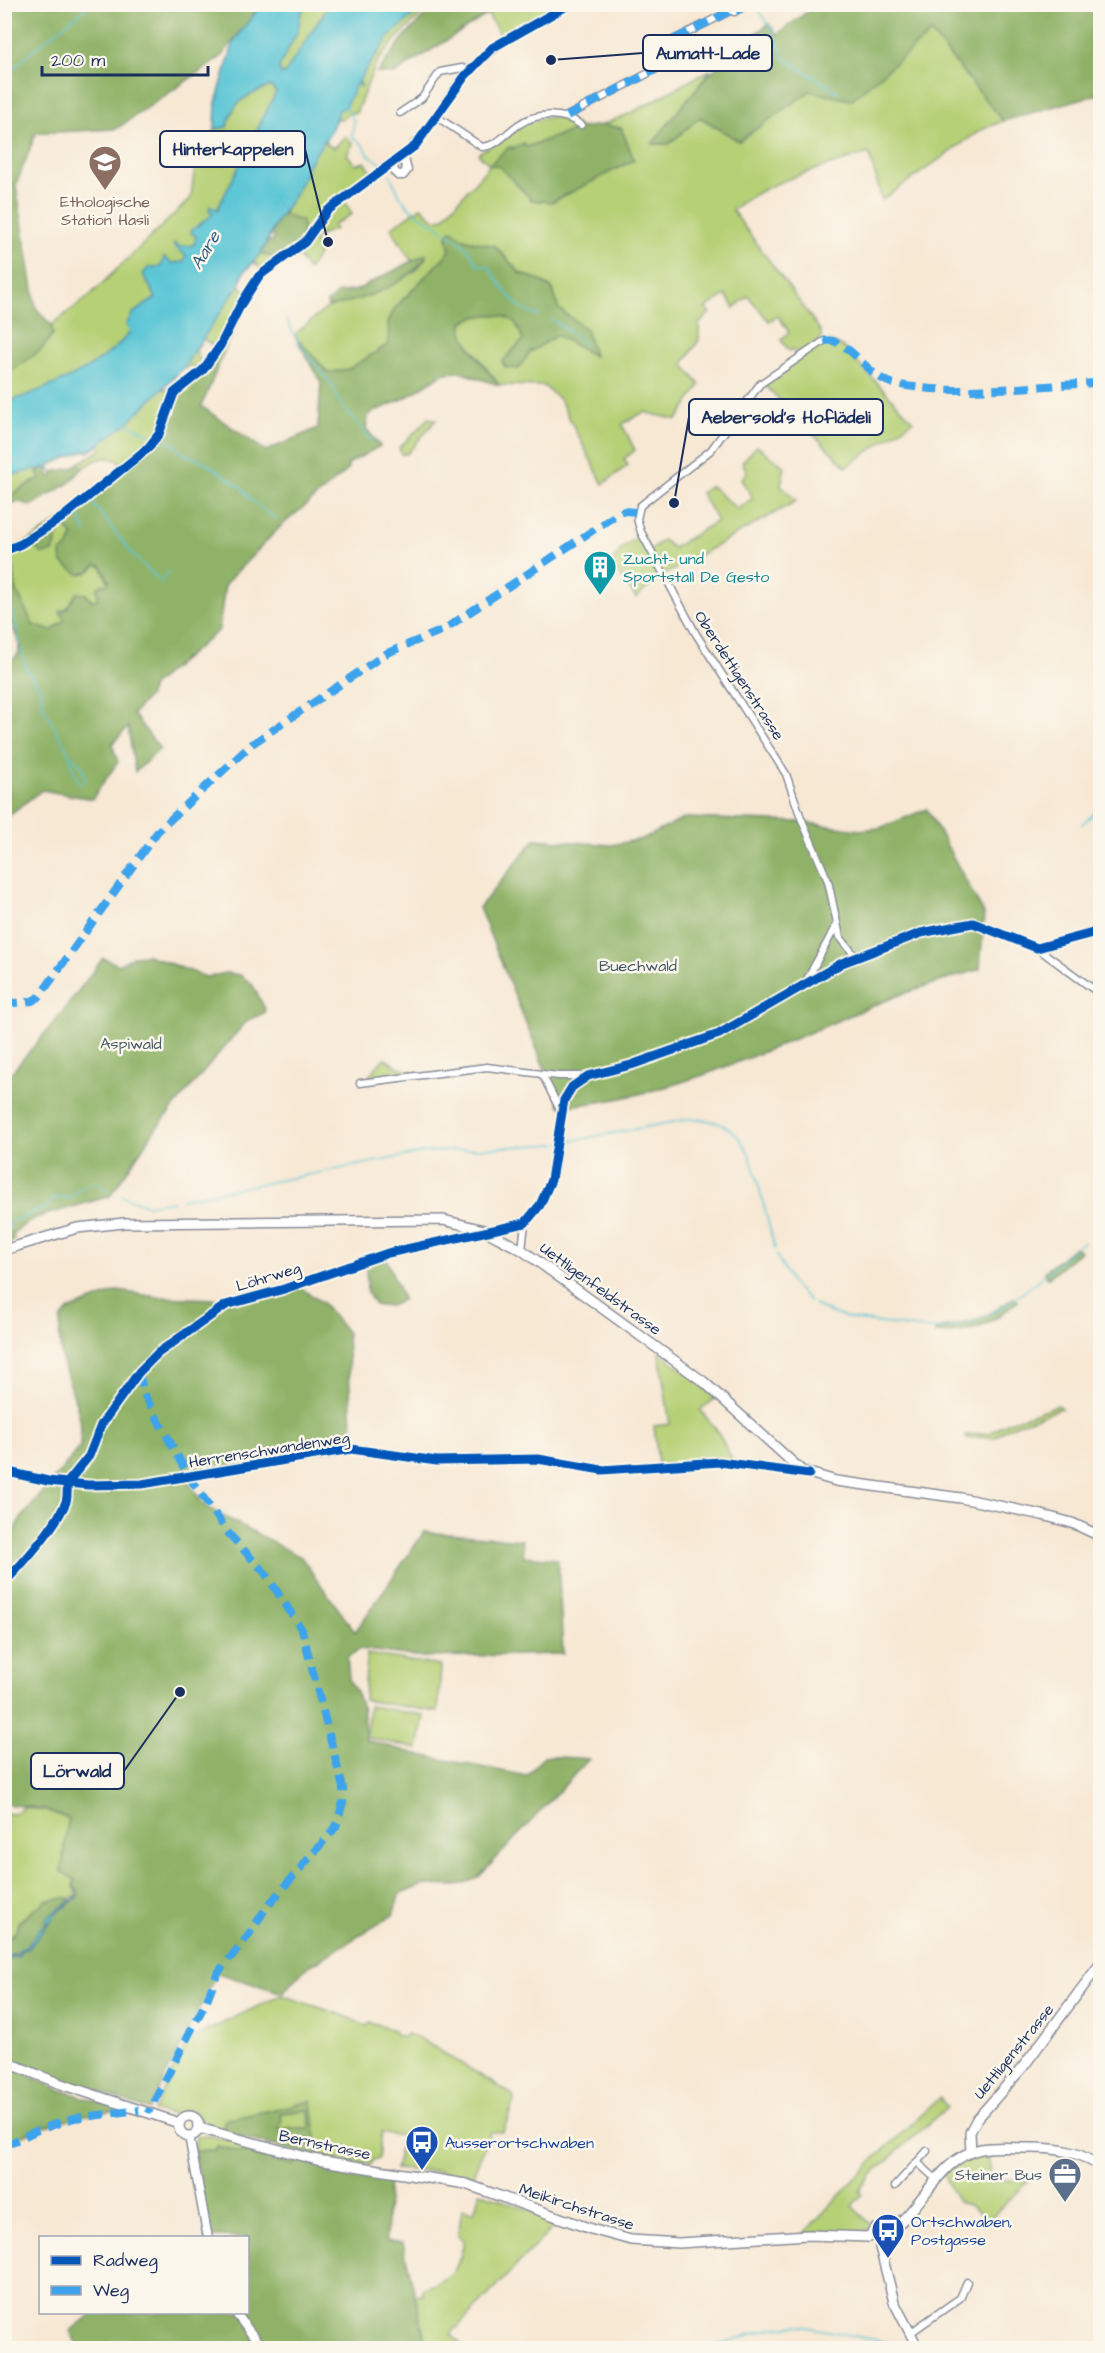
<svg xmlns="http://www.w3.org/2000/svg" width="1105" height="2353" font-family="'Architects Daughter',sans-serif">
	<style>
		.green { fill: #b6d076; stroke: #68806a; stroke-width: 1.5; fill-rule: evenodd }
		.forest { fill: #90b267; stroke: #567062; stroke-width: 1.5; fill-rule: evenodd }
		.water { fill: #5bc6d5; stroke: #3b7a9a; stroke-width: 1.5 }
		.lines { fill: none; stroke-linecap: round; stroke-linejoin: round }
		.stream { stroke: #5bc6d5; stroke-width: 1.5 }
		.minor-casing { stroke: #898c99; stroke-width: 9 }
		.tertiary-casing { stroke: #898c99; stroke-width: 11 }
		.secondary-casing { stroke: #898c99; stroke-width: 12 }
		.minor { stroke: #fff; stroke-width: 6 }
		.tertiary { stroke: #fff; stroke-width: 8 }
		.secondary { stroke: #fff; stroke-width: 9 }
		.quiet { stroke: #3da3ed; stroke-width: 8; stroke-dasharray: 15 8; stroke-linecap: butt }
		.cycleway-casing { stroke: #fbf7ec; stroke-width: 13 }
		.cycleway { stroke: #0057b8; stroke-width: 9 }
		.labels { text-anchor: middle; stroke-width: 5; stroke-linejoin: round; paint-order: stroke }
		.education-label { font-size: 16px; fill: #785e54; stroke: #fbf7ec }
		.culture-label { font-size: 16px; fill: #0d838f; stroke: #fbf7ec; text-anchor: start }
		.street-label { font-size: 16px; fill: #1b2f5e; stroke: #fbf7ec }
		.park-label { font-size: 16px; fill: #425764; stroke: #fbf7ec }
		.transit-label { font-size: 16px; fill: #164399; stroke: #fbf7ec; text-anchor: start }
		.service-label { font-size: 16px; fill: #4e5e75; stroke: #fbf7ec; text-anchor: end }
		.water-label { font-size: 18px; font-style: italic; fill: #2e5c82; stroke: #fbf7ec }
		.leader { fill: none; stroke: #1b2f5e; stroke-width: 2 }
		.callout-dot { fill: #1b2f5e; stroke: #fbf7ec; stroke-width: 2 }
		.callout { fill: #fbf7ec; stroke: #1b2f5e; stroke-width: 2 }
		.callout-label { font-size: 18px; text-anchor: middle; font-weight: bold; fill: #1b2f5e }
	</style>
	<rect width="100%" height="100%" fill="#fbf7ec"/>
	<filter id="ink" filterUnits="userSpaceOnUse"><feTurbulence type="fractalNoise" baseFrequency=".0167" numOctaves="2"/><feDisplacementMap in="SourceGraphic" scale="12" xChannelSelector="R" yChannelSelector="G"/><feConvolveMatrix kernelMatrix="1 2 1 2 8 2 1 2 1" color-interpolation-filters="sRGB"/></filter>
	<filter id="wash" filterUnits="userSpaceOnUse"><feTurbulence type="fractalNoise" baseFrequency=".008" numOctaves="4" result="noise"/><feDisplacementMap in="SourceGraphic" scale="24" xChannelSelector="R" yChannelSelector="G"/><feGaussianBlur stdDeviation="1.35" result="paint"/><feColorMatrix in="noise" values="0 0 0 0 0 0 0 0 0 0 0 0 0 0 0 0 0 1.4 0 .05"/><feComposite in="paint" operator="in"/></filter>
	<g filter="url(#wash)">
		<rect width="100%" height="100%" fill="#f7e8d4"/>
		<g class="green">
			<path d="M261,5H425L426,10L395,40L376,64L356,113H349L341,120L337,118L325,137L326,144L334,148L345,136L353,144L347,154L355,165L365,162L373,174L315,219L307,236L296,246L303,236V230L284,215L287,204L262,253L277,259L263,271L254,262L244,272L239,285L246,291L221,342L217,348L203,339L196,350L200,362L207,354L211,357L198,373L174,391L158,434L125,465C108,453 99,457 82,469L79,463L102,449L100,445L88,452L86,450L49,465L51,470L42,468L37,472L40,478L5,499L4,376L41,350L53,334L51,325L88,297L191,198L195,165L215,129L216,103L234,41ZM191,365L196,369C188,377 177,384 168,390L163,389L181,370Z"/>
			<polygon points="502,5 565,5 502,38 487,13"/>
			<path d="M931,33L1003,121L981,130L882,200L869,153C823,168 770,179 732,210L815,323L821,332V339L797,355L793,349L789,351L781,340L789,332L778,316L769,321L748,296L734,308L726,295L705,308L710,313L699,324V340L683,364L700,385L677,420L644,412L622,424L635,450L624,459L628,465L603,484L560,400L544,386L499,385L465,339L461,325C471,314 503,310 515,322C519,326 521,335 523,340L507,356L518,369L530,352L557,335L593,355L558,308L553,289L539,280L520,273L495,246L466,240L452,230L447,236L450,251L396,307L388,322L390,344L349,369L328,373L294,335L328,307L374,294L409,275L419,268L426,255L412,262L391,228L421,207L435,220L443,218L490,165L478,154C482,149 488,149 494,145C517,128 554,102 580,128L526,148L509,147L491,164L500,167L532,200L552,202L634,160L621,128L602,125L631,113L702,74L711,70L652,144H669L700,117L739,141L810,91L851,100Z"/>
			<polygon points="344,200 352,214 333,225 335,229 317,237 315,230 324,216"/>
			<path d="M312,237C323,250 318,258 308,270L295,251Z"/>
			<polygon points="831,342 843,347 913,421 846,467 764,384 822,343"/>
			<polygon points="429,418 436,420 407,454 401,454 399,448"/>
			<polygon points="757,446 785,467 781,485 796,501 662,576 636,598 611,563 623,547 642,534 650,550 663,540 673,548 717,521 701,493 711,486 737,509 753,498 741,479 747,472 742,462"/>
			<polygon points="65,526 73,536 68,547 91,570 96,565 101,566 109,584 97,590 99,596 94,601 90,600 86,594 75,600 64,610 65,620 51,631 33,625 17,592 13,567 5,570 5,553 27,542 29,545 55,542 60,530"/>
			<polygon points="384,1058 400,1068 421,1074 367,1079"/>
			<polygon points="659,1352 718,1396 700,1410 718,1432 733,1461 658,1465 654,1426 670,1424"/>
			<polygon points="1058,1405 1062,1408 1008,1428 995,1437 966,1438 965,1435 990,1433 1009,1422"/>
			<polygon points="367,1654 441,1666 438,1712 364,1700"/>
			<polygon points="369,1706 424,1715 418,1749 366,1737"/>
			<path d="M25,1807L42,1811L43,1809L69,1819C64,1837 65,1852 61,1871L75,1880L73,1885L78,1896L39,1906L18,1922L17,1930L10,1936L5,1934V1813L13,1814Z"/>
			<polygon points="281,1995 345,2016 366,2026 370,2023 394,2030 396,2035 403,2037 407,2034 419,2038 513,2095 514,2101 503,2132 490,2132 471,2181 438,2171 395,2169 403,2136 381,2133 378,2158 373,2160 371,2165 318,2157 312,2101 221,2132 206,2126 195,2112 186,2111 175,2115 154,2111 188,2040"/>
			<polygon points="940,2098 947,2107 873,2173 859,2190 862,2194 852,2206 873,2227 862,2232 804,2233 875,2158"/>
			<polygon points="309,2110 310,2128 279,2129 279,2113"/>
			<polygon points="206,2135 216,2137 296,2157 294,2165 217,2146 215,2150 194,2151 196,2137"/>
			<polygon points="987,2148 992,2180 1029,2180 988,2220 969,2205 958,2202 942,2173 950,2166"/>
			<path d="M480,2192L559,2221L451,2334L465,2348H427L414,2296L423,2295L422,2289C453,2277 458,2273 464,2240L458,2236L462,2209L474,2212Z"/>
		</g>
		<g class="forest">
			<path d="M818,4L1100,5V102L1098,94L1003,121L931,33L851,100L810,91L739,141L700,117L669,144H652C691,95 716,59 769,24L777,34Z"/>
			<polygon points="5,5 261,5 220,58 116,129 36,133 16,185 36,308 51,325 53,334 41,350 5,376"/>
			<polygon points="436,5 502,5 394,74 377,73 404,37"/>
			<polygon points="602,125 621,128 634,160 552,202 532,200 500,167 490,164 509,147 512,149 524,143 526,147 580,128"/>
			<path d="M283,214L302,221C308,241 290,249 277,259L261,253L268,241L272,242L275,237L271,235L278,219Z"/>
			<path d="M451,230L466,240L495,246L520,273L539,280L553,290L558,308L586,329L594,356L557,335L530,352L518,369L505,367L502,362L523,340C521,335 518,326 514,322C503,311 474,314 462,323C458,338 489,372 499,385L459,372L444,373L405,398L369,414L366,428L380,446L348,464V470L281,526L225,584L219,630L152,686L149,696L133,714L160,749L135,772L128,727L112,744L118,762L92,799L42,790L5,818V668L19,653V643L8,615L11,605L5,570L13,567L17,592L33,625L51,631L65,620L60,611L66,609L77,593L86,594L92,601L98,598L97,588L103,584L107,585L109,581L101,566L96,565L88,572L80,575L62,563L61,552L68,547L73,536L66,527L60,530L53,552L43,554L27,542L68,515L155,443L176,394L205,370L225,342L242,305L260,278C246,306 231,333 219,363C213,378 209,391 201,406L266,451L318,428L321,382L294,335L328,373L349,369L389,344L388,322L396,307L450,251L447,236Z"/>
			<path d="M424,255L426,258C404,286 363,300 328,307L327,303L338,293L357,290Z"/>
			<polygon points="79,463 82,469 69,483 31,506 21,502 5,504 4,499 40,478 37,472 45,467 50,477 53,475 52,472 72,468"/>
			<path d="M927,809L984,914L980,969C953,978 924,986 897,996C793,1037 673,1101 560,1106L479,908L535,839L611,845L642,839L685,818L800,822L859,830L880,828Z"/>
			<polygon points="147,955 206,977 226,973 240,975 252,984 265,1009 264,1013 248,1020 231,1039 154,1131 110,1196 35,1218 13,1233 14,1240 5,1248 5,1080 58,1018 103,958 119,965 134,956"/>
			<polygon points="1075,1247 1081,1251 1048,1278 1044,1272"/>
			<path d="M385,1256L403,1299C394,1306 387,1308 375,1305L367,1292L366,1262Z"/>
			<path d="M297,1285L324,1304L347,1333L353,1446L183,1475L206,1507L301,1557L355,1632L424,1532L522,1540L524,1556L558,1559L563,1654L421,1657L360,1649L347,1657L349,1679L362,1705L366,1740L420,1755L527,1776L544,1756L589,1759L478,1878L456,1886L426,1885L400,1893L393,1915L306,1968L283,1993L217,1973L149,2110L5,2058L4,1961L20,1954L21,1950L28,1949L54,1916L78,1897V1890L74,1887L75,1880L61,1871C65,1853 64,1837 69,1819L42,1808L39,1810L32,1807L4,1804L5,1547L19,1521L80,1447C80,1438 82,1428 80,1419C73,1384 54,1358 61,1319L69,1310L118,1291L157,1297L217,1299L227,1302Z"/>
			<path d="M1013,1298L1018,1301C987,1326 976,1334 935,1333L936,1329C972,1323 983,1320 1013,1298Z"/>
			<polygon points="66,1898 71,1900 47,1918 46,1925 27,1947 5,1958 4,1934 11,1936 17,1930 18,1923 46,1900"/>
			<path d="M5,2064L58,2089L124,2110C81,2113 43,2124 5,2144Z"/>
			<path d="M312,2101L318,2157L221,2132L225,2120ZM309,2110L310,2128L279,2129L282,2119L280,2113Z"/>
			<polygon points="217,2146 293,2165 296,2157 369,2175 389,2174 386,2240 403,2243 427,2348 79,2348 70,2331 93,2313 248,2312 248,2238 211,2237 194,2151 215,2150"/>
		</g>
		<g class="water">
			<path d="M261,5H307L301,13L298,31L279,67L281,75L285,73L329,5H425L389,37L359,80L362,88L357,83L345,107L338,111L331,131L306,168L307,171L293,198L278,219L261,253L244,272L239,285L184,367L128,423L88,452L86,450L49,465L51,470L48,471L45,467L5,477V403C51,386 98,371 130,332L126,325L133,313L156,298L143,274L149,267H161L164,257L172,263L183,262L186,256L173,245L175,243L179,247L194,245L196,236L191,233L192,230L213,214L209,210L210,206L217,210L276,92L270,86C244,98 235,98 227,127L215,129L216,103L234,41Z"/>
			<polygon points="78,1896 54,1916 28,1949 21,1950 18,1957 13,1955 5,1961 10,1954 18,1954 20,1949 27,1947 39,1929 46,1925 47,1918"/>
		</g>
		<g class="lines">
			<g class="stream">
				<polyline points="754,4 773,31 784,58 838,92"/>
				<polyline points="4,77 32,51 91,4"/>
				<polyline points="345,105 354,121 352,137 362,144 369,155 382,164"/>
				<path d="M390,175C394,184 399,196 405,203C424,224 468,236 477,265L488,266C503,287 513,309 539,316"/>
				<path d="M287,320C297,344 314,362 329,381C335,388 337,399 342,406C352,419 365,427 372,442"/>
				<polyline points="551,320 574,334 585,346"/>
				<polyline points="127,424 154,436"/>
				<polyline points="161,438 172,442 182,453 204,462 230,479 243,489 251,500 277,520"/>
				<polyline points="88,497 133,555 158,579"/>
				<polyline points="86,534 79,515 74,510 88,497"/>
				<polyline points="4,577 26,669 40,688 44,708 70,755 72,767 80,784"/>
				<polyline points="160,582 169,572"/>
				<polyline points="71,756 82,766 86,783"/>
				<polyline points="1082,824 1100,808"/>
				<path d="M560,1143L689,1119C740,1118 749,1148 760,1190C765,1210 770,1230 775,1249"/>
				<polyline points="121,1196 147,1205 173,1201"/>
				<polyline points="182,1199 426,1152 556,1144"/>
				<polyline points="4,1237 13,1221 47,1207 53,1198 71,1198 82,1187 95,1182 107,1191"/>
				<polyline points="776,1255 793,1285 810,1301"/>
				<path d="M814,1304C837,1319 863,1321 889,1324C906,1326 924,1331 940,1329C998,1325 1040,1277 1083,1242"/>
				<polyline points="706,2348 772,2328 797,2325 912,2347"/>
			</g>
		</g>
	</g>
	<g filter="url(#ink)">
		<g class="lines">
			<defs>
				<g id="minor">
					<polyline points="400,113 422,98 440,72 462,68 469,71"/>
					<polyline points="567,116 664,65 673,40 732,10 734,12 745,6"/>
					<path d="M437,117L482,147C498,146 506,133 518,125C536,112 564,112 581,125"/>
					<polyline points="824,341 760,384 711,450 640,506 637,519 641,532 696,634 786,774 801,818 828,881 840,937 856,957"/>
					<polyline points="1037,948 1100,931"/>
					<polyline points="808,981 842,963 908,937 973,923 1037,948 1100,994"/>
					<polyline points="543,1076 560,1110"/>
					<polyline points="360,1083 487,1067 558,1076 588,1076 631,1065 719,1034 805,983 836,926"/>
					<path d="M489,1232C500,1229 515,1229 525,1223C532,1218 538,1209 542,1201C567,1160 544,1100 588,1076"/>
					<polyline points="522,1250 525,1223"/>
					<polyline points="4,1471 48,1481 88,1485 142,1484 351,1449 437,1461 538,1459 602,1470 720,1462 806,1475"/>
					<polyline points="67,1483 89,1456 101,1425 139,1372 158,1353 226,1305 284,1289 388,1253 481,1231"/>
					<polyline points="917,2162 937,2180"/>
					<polyline points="895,2186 927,2151"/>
					<polyline points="910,2333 960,2298 967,2282"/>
				</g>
				<g id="tertiary">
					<path d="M403,156L407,170L403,175H398L393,170L394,163C427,139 441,103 467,73C495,41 533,24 570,4"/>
					<polyline points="189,2136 208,2238"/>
					<polyline points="235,2312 262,2348"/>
				</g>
				<g id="secondary">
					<polyline points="4,1250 77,1228 124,1223 443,1220 484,1230 522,1250 704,1382 802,1471 836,1481 961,1498 1042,1515 1072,1523 1100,1536"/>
					<polyline points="4,2061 58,2083 179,2123"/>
					<circle cx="189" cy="2126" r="10"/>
					<polyline points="199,2128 317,2160 466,2184 591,2229 631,2240 679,2243 808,2235 869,2237"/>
					<polyline points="971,2152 970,2132 977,2119 1023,2067 1100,1964"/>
					<path d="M886,2233C922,2212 937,2158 981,2149C997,2146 1015,2148 1031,2148C1056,2148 1080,2151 1100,2167"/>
					<polyline points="869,2237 875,2229 886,2233"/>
					<polyline points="880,2247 894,2302 918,2348"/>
				</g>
			</defs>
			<use href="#minor" class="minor-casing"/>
			<use href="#tertiary" class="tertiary-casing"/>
			<use href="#secondary" class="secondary-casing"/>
			<use href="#minor" class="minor"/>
			<use href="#tertiary" class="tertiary"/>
			<use href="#secondary" class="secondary"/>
			<g class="quiet">
				<polyline points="567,116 664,65 673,40 732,10 734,12 745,6"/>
				<path d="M824,341C849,336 867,379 895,384C963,397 1032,385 1100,383"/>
				<polyline points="4,1004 32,1001 39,997 158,831 252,744 387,653 443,630 619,513 624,511 637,512"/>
				<polyline points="139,1372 144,1394 189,1477 229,1534 265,1573 302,1630 343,1788 343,1802 336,1827 266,1908 248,1936 217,1974 207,2000 148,2113"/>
				<polyline points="4,2146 38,2130 74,2118 139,2110"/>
			</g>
			<defs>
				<g id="cycleway">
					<polyline points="4,551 21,544 63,517 148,448 159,434 174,393 203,370 220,346 241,304 259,276 305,242 327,211 415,146 465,76 492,48 570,4"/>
					<polyline points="4,1471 48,1481 88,1485 142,1484 351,1449 437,1461 538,1459 602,1470 720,1462 809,1474"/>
					<polyline points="67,1483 89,1456 101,1425 139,1372 158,1353 226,1305 284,1289 388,1253 525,1223 540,1205 551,1180 564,1100 572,1087 588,1076 631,1065 719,1034 842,963 921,933 973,923 1037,948 1100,931"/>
					<path d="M4,1583C23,1563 56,1526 66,1502C68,1495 67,1489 67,1483"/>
				</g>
			</defs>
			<use href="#cycleway" class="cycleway-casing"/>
			<use href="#cycleway" class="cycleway"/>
		</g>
	</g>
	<defs>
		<symbol id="university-pin" viewBox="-11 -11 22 30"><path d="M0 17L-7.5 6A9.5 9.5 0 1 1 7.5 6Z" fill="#8d6e63" stroke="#fbf7ec"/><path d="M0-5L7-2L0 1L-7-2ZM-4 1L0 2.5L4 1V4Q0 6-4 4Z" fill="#fff"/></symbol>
		<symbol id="building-pin" viewBox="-11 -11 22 30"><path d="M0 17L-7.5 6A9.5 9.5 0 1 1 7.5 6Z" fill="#0f9aa8" stroke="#fbf7ec"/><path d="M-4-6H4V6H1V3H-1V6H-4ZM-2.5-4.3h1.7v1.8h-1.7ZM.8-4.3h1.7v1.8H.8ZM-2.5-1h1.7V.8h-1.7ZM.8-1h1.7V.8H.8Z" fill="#fff"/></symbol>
		<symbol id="bus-pin" viewBox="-11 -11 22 30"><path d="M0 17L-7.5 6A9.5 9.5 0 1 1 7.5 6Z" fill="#1a4fb4" stroke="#fbf7ec"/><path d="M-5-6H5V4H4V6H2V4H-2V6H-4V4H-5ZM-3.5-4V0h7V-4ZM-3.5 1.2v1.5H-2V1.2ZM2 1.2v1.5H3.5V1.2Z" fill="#fff"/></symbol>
		<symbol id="office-pin" viewBox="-11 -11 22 30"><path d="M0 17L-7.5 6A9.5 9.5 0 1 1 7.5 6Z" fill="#5c6f8a" stroke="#fbf7ec"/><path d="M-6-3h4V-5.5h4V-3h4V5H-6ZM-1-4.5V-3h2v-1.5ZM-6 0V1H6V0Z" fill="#fff"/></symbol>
	</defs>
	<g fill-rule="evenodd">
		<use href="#university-pin" x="86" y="143" width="38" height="52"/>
		<use href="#building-pin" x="581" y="548" width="38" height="52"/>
		<use href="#bus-pin" x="403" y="2123" width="38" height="52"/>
		<use href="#office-pin" x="1046" y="2155" width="38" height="52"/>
		<use href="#bus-pin" x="869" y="2211" width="38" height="52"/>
	</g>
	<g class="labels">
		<g class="education-label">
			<text x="105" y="207">Ethologische<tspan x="105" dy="18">Station Hasli</tspan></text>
		</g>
		<g class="culture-label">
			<text x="623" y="564">Zucht- und<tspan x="623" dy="18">Sportstall De Gesto</tspan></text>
		</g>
		<g class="street-label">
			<text transform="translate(740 675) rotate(57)" y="6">Oberdettigenstrasse</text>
			<text transform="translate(268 1276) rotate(-17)" y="6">Löhrweg</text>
			<text transform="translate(601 1288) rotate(36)" y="6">Uettligenfeldstrasse</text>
			<text transform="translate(269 1449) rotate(-9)" y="6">Herrenschwandenweg</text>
			<text transform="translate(1013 2051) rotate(-51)" y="6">Uettligenstrasse</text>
			<text transform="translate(325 2144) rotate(12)" y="6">Bernstrasse</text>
			<text transform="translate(577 2206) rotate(18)" y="6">Meikirchstrasse</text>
		</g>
		<g class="park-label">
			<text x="638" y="971">Buechwald</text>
			<text x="131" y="1049">Aspiwald</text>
		</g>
		<g class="transit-label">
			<text x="445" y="2148">Ausserortschwaben</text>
			<text x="911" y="2227">Ortschwaben,<tspan x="911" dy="18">Postgasse</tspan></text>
		</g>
		<g class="service-label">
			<text x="1042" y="2180">Steiner Bus</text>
		</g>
		<g class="water-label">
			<text transform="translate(205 250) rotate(-59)" y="6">Aare</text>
		</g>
	</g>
	<path class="leader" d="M551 60L643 53M328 242L305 149M674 503L689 417M180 1692L124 1771"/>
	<g class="callout-dot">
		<circle cx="551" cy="60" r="6"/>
		<circle cx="328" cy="242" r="6"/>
		<circle cx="674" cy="503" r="6"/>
		<circle cx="180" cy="1692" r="6"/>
	</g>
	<g class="callout">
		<rect x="643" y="35" width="129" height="36" rx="6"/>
		<rect x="160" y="131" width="145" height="36" rx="6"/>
		<rect x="689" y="399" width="194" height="36" rx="6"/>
		<rect x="31" y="1753" width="93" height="36" rx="6"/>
	</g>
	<g class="callout-label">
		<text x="708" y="59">Aumatt-Lade</text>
		<text x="233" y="155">Hinterkappelen</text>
		<text x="786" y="423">Aebersold's Hoflädeli</text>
		<text x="77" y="1777">Lörwald</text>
	</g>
	<rect width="1105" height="2353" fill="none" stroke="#fbf7ec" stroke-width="24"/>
	<rect x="39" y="2236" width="210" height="78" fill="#fbf7ec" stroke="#a1a7b3" stroke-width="1.5"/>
	<rect x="51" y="2256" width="30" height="9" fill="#0057b8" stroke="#a1a7b3" stroke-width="1.5"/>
	<text x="93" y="2266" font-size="18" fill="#1b2f5e">Radweg</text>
	<rect x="51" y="2286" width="30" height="9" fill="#3da3ed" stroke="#a1a7b3" stroke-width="1.5"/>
	<text x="93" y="2296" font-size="18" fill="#1b2f5e">Weg</text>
	<path d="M42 66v9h166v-9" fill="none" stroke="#1b2f5e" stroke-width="3"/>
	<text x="51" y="66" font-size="18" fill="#1b2f5e" stroke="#fbf7ec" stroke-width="4.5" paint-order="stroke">200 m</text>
</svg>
